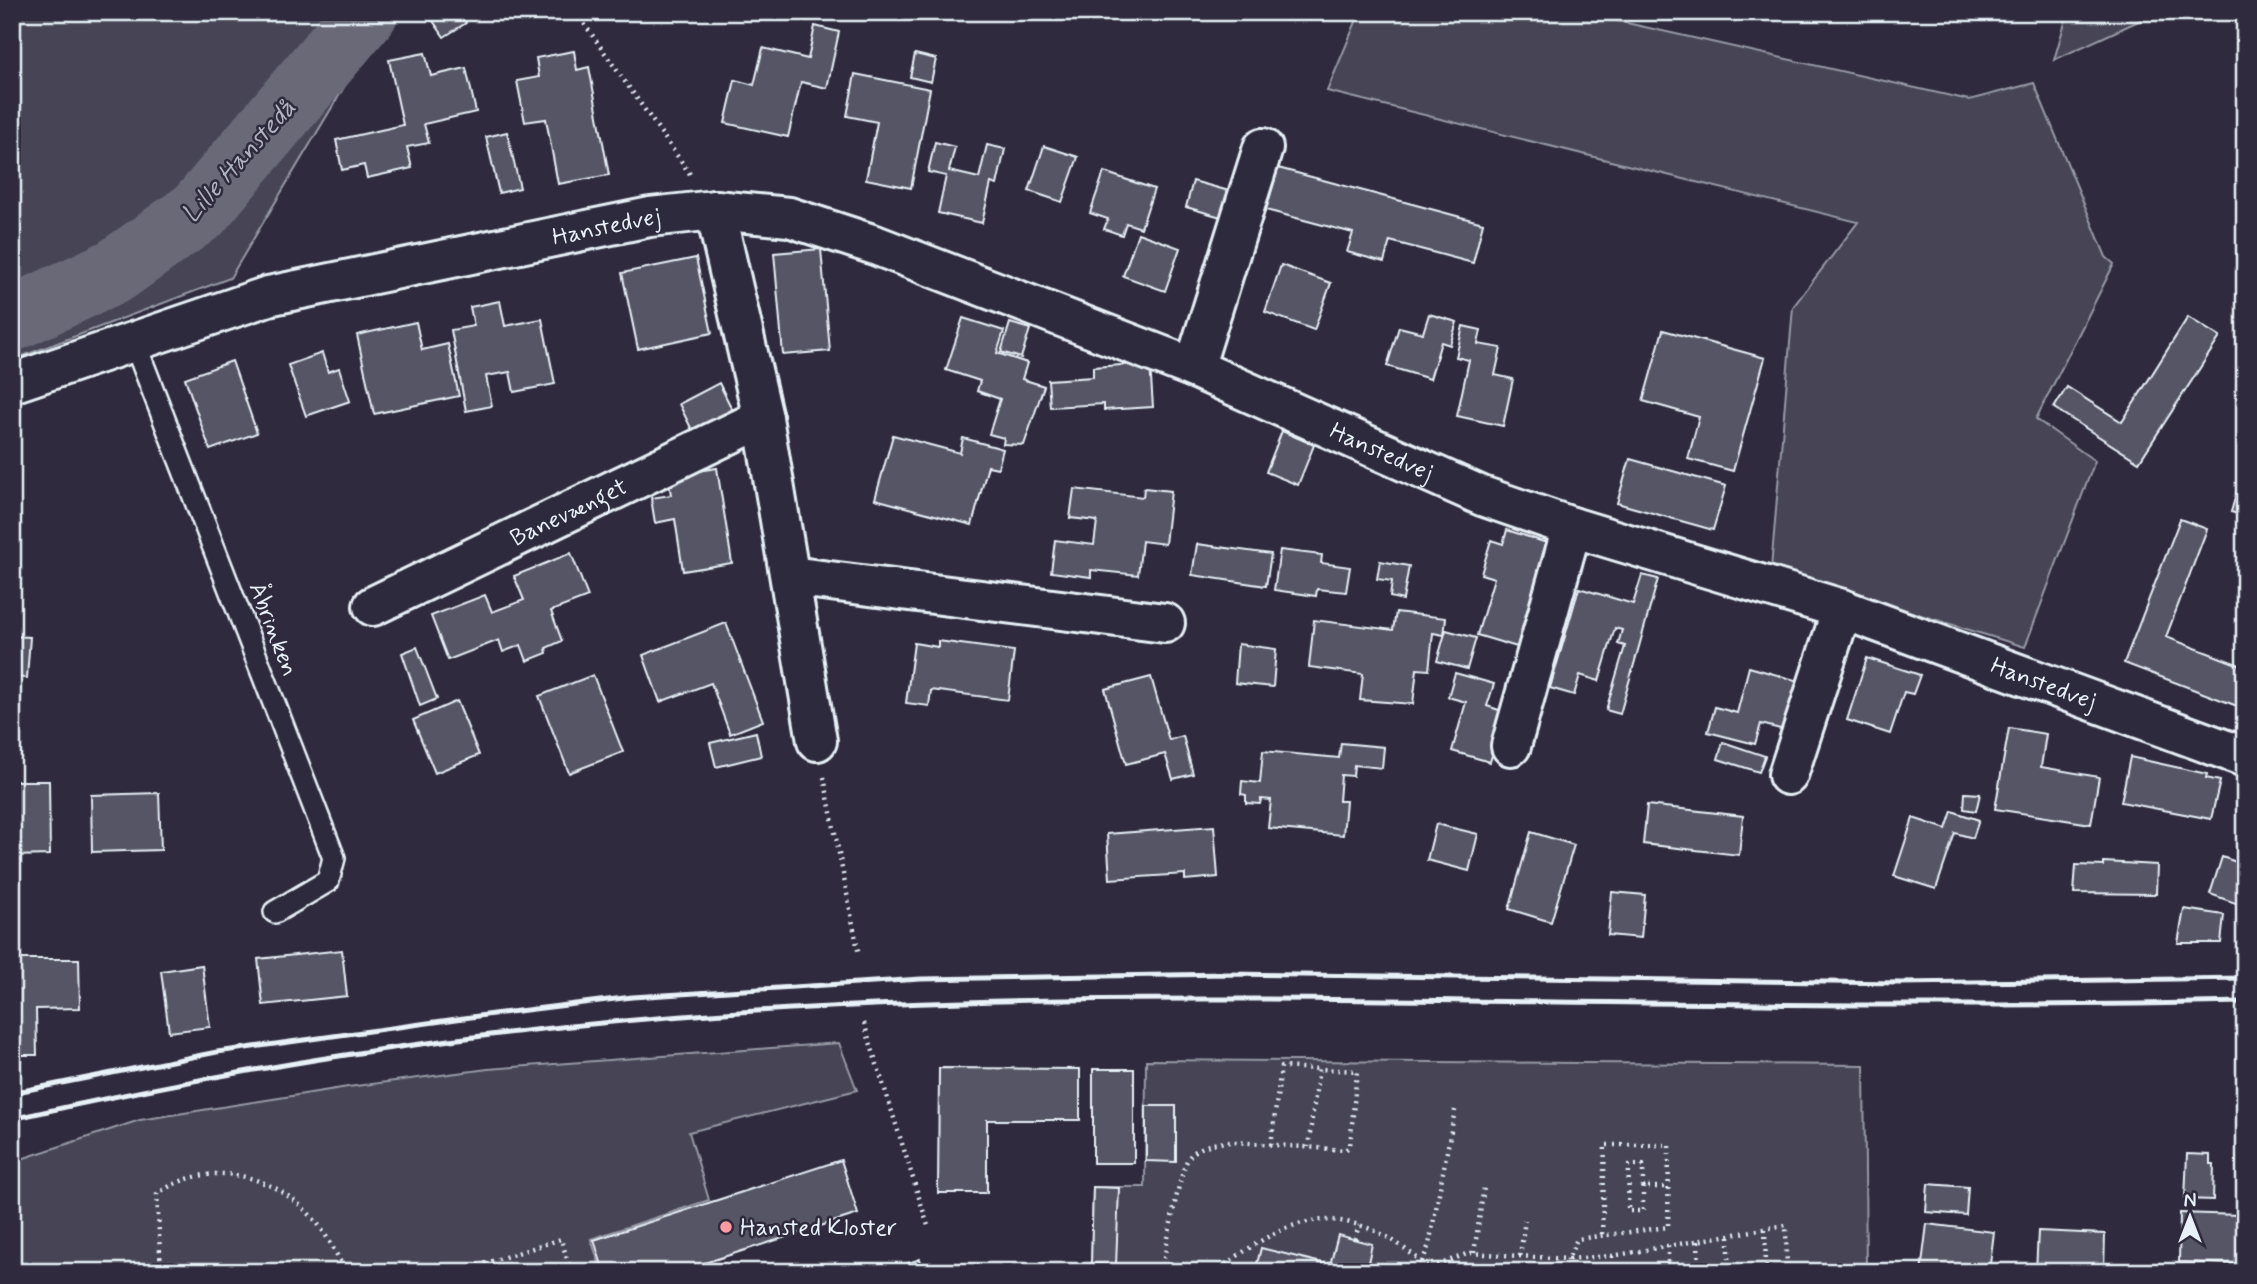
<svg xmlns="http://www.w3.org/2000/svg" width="2257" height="1284" font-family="Mynerve,sans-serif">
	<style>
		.green { fill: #464455; stroke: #979aa6; stroke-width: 2 }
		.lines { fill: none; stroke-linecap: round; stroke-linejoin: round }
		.river { stroke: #696978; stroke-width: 65 }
		.building { fill: #575565; stroke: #e8f1f8; stroke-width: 2 }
		.lane-casing { stroke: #e8f1f8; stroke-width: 26 }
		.street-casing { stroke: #e8f1f8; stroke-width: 44 }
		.path { stroke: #e8f1f8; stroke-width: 4.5; stroke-dasharray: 2 5; stroke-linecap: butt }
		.lane { stroke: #2f2a3d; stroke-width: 21 }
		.street { stroke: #2f2a3d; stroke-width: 38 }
		.rail { stroke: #e8f1f8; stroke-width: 5 }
		.poi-dot { fill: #ff9aa2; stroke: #2f2a3d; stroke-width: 2.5 }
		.labels { text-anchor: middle; stroke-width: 5; stroke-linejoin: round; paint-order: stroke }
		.street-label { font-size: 24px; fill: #e8f1f8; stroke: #2f2a3d }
		.poi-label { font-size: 24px; fill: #e8f1f8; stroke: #2f2a3d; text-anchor: start }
		.water-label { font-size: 26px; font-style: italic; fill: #afb4be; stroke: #2f2a3d }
	</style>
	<rect width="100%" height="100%" fill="#2f2a3d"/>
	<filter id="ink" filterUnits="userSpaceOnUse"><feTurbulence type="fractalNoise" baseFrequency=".0143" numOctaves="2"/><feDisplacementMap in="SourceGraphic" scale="14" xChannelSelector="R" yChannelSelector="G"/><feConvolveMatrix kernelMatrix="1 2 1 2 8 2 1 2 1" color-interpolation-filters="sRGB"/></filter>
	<g filter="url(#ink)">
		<g class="green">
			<polygon points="12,12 389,12 230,278 12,360"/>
			<polygon points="1360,12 1495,12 1527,20 1547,12 1578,12 1969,100 2034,83 2106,257 2114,264 2036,419 2095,461 2025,647 1771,569 1793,307 1858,222 1327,91"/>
			<polygon points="2068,12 2158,12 2054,60"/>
			<polygon points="839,1043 857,1090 689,1132 709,1200 591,1239 602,1272 12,1272 12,1162 140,1120 348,1087 488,1069"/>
			<polygon points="1146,1060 1864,1065 1866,1272 1091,1272 1093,1187 1145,1187"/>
		</g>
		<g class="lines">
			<polyline class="river" points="12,319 115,271 199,211 366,12"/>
		</g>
		<g class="building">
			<polygon points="427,12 459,12 466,23 444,37"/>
			<polygon points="815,26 839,32 827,88 801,82 788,137 725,123 735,80 754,85 763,48 808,59"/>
			<polygon points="574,51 577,70 589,67 609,175 558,184 546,119 525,122 517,81 539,77 536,58"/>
			<polygon points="425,53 431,76 466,68 476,112 424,124 429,143 407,147 412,168 367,178 364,165 342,170 336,140 403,125 389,60"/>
			<polygon points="915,54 936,59 931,82 910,77"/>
			<polygon points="855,74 930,89 911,188 866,179 877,122 847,116"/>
			<polygon points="507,132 520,188 499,193 486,137"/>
			<polygon points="935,142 955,147 949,171 979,178 987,145 1005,149 997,185 991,183 982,223 938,213 946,176 928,172"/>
			<polygon points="1044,146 1078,157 1062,202 1029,191"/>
			<polygon points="1278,168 1483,223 1473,263 1390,241 1384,262 1347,252 1353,233 1266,210"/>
			<polygon points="1104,172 1154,189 1141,228 1126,223 1122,235 1104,229 1108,219 1090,213"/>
			<polygon points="1193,181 1229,191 1221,217 1186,207"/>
			<polygon points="1138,233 1180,248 1165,291 1123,276"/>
			<polygon points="821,249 830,351 783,355 774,253"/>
			<polygon points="696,258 712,333 638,349 622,273"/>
			<polygon points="1281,265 1331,283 1314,330 1265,312"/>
			<polygon points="500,301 505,326 542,319 555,384 514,392 510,372 486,376 492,406 466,411 451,330 474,326 470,307"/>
			<polygon points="1429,314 1457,322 1450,345 1441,342 1430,379 1387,366 1399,327 1423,333"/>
			<polygon points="2188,317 2220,337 2139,462 2054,408 2067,387 2122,422"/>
			<polygon points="963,318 1004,331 997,353 1027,363 1022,379 1044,386 1024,445 1003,444 1004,438 989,434 1000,399 977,391 980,381 946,370"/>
			<polygon points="416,322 422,350 448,344 459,396 374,414 357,335"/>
			<polygon points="1010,323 1030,329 1021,358 1001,352"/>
			<polygon points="1463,326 1481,330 1478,344 1501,348 1495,375 1513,379 1503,426 1457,416 1469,360 1456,357"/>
			<polygon points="1663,330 1765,358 1733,471 1688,459 1699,417 1643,401"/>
			<polygon points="322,353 328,372 339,368 350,401 306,416 288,365"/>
			<polygon points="232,361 257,433 210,450 185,378"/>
			<polygon points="1150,363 1153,407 1104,410 1104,404 1050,407 1048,380 1093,377 1093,367"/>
			<polygon points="719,383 733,411 693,432 679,404"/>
			<polygon points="1282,431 1314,445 1298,485 1266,472"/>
			<polygon points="893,435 960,453 963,438 1003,449 998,468 988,466 972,525 875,499"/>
			<polygon points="1630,459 1726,486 1713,530 1617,503"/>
			<polygon points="2244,467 2245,467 2245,516 2231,512"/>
			<polygon points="717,468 732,563 683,571 675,519 655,523 651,498 671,495 668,476"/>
			<polygon points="1144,488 1171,491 1165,544 1142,541 1138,575 1091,570 1091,577 1051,572 1055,540 1094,545 1097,521 1070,518 1074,489 1143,497"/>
			<polygon points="2180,519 2207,529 2166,637 2245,667 2245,709 2124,663"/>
			<polygon points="1507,530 1547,543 1517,647 1477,635 1494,578 1481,574 1491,540 1503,544"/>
			<polygon points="1197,544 1271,554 1266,586 1192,575"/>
			<polygon points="1280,550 1322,555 1321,563 1350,567 1346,592 1317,589 1316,596 1274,590"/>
			<polygon points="571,553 588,597 551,611 562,641 546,648 547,653 527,661 521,645 503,652 499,640 448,660 431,616 485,595 492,612 524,600 514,576"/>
			<polygon points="1380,561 1409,566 1403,600 1390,597 1392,581 1377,579"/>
			<polygon points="1642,575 1658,579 1620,714 1606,710 1625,646 1618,644 1622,630 1615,628 1599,681 1580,675 1574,695 1550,688 1579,588 1633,604"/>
			<polygon points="1396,612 1446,618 1444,635 1433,633 1429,670 1417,669 1413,704 1360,700 1363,674 1309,667 1314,620 1393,630"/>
			<polygon points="726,623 763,721 730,734 711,683 660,702 643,655"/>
			<polygon points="1446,630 1476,638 1467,669 1437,661"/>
			<polygon points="12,636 30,637 27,678 12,677"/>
			<polygon points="938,641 1014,651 1008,700 931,690 929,706 906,703 914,643 938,647"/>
			<polygon points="1238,644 1276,649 1273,687 1235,683"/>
			<polygon points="417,647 437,699 420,706 402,653"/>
			<polygon points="1867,658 1920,675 1913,694 1904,692 1890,734 1847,720"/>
			<polygon points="1749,667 1802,682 1788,731 1761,724 1755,744 1708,732 1715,707 1737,713"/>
			<polygon points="1455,673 1494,684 1487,706 1505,712 1490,762 1452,751 1466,702 1448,697"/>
			<polygon points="593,675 623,752 569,773 539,696"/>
			<polygon points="1151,677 1169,740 1183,736 1193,774 1173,779 1165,754 1126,764 1105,689"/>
			<polygon points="457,701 479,755 435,773 413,720"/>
			<polygon points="2009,728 2046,734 2041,767 2099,777 2091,824 1995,809"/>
			<polygon points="756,732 761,756 716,767 710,743"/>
			<polygon points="1723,742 1765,756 1759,772 1718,759"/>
			<polygon points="1341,743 1384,747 1382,768 1354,765 1353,776 1341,775 1339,801 1346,801 1343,835 1268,828 1271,800 1261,799 1260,804 1246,803 1246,795 1241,794 1242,781 1260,783 1263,751 1339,758"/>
			<polygon points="2130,757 2207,774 2206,778 2220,781 2211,819 2121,802"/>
			<polygon points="12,781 49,781 50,855 12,856"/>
			<polygon points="159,793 161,850 92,852 91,795"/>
			<polygon points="1965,793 1980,794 1976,811 1964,809"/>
			<polygon points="1647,805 1743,816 1739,855 1643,844"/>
			<polygon points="1952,811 1979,820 1973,838 1955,833 1936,889 1894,876 1913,818 1946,829"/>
			<polygon points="1436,824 1478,834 1469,871 1427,860"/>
			<polygon points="1214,826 1218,877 1185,880 1185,874 1110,879 1107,834"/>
			<polygon points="2245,828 2245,849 2239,847"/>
			<polygon points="1531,832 1574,845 1551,922 1509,909"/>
			<polygon points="2222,857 2245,865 2245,884 2238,904 2210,894"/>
			<polygon points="2104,862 2157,865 2156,894 2074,893 2076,865 2104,866"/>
			<polygon points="1612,892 1645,895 1641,938 1608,935"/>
			<polygon points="2184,909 2224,915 2221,943 2178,943"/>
			<polygon points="342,950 347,996 263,1005 258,959"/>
			<polygon points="12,959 79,959 80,1008 36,1009 37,1055 12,1055"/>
			<polygon points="202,965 210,1027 169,1032 161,971"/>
			<polygon points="939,1068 1080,1069 1080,1120 987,1120 987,1193 938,1193"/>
			<rect x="1093" y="1069" width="41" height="94"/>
			<polygon points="1146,1106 1176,1106 1176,1162 1146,1161"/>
			<polygon points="2187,1154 2210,1155 2210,1164 2214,1164 2213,1200 2185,1199"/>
			<polygon points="841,1160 858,1214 692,1267 694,1272 604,1272 594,1240"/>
			<polygon points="1928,1184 1968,1187 1966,1215 1926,1212"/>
			<polygon points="1093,1187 1119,1188 1116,1265 1091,1264"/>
			<polygon points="2180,1213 2239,1215 2238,1264 2179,1262"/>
			<polygon points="1927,1224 1994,1232 1989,1272 1921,1272"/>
			<polygon points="2038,1231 2105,1234 2104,1272 2036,1272"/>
			<polygon points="1338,1235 1372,1244 1366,1272 1255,1272 1261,1248 1330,1265"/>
			<polygon points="920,1259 924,1272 882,1272"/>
		</g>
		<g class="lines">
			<defs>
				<polyline id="lane" points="133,339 334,858 328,881 275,912"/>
				<g id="street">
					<polyline points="715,210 763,418 817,741"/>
					<polyline points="1194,368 1263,148"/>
					<path id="s1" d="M12,383L268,296L650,217L715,210L789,217L875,245L1194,368L1482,496L1572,527L1842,609L2245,757"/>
					<polyline points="790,576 1165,623"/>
					<path id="s2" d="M373,606L763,418"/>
					<polyline points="1511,746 1572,527"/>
					<polyline points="1788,775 1842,609"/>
				</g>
			</defs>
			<use href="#lane" class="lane-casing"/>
			<use href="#street" class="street-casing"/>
			<g class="path">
				<polyline points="576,12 690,174"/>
				<polyline points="824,777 859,955"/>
				<polyline points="864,1023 928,1226"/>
				<polyline points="1271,1145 1281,1067 1319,1069"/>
				<polyline points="1643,1187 1643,1211 1628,1211 1629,1165 1643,1165 1643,1187 1669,1187"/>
				<polyline points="1765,1229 1766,1272"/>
				<polyline points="1602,1234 1605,1145 1669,1145 1668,1227 1577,1239 1568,1259 1612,1256 1786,1225 1787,1272"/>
				<polyline points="1729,1236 1729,1271"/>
				<polyline points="1355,1239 1359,1225"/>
				<polyline points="1698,1241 1699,1271"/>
				<polyline points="1668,1246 1668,1272"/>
				<polyline points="1474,1253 1484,1187"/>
				<polyline points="1520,1256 1525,1220"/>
				<polyline points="1422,1262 1429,1245 1455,1110"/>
				<polyline points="1431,1268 1469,1253 1568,1259 1565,1272"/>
				<path d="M161,1272L157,1194C207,1159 271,1172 312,1217C326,1232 336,1254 346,1272"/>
				<polyline points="458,1272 561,1239 571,1272"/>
				<path d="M1161,1272C1167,1249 1179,1168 1190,1156C1201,1144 1220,1142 1235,1142L1345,1150L1350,1146L1357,1071L1319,1069L1308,1147"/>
				<path d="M1214,1272C1267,1236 1306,1203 1373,1230C1395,1239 1416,1258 1436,1272"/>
				<polyline points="1612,1272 1612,1256"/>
				<polyline points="1687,1272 1729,1269"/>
			</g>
			<use href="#lane" class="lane"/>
			<use href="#street" class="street"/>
			<g class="rail">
				<polyline points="12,1093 217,1052 493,1014 632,997 921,979 1229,974 1901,983 2245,978"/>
				<path d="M12,1119C214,1073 418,1039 623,1021C904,996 1186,997 1468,1001C1727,1004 1986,1008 2245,1002"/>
			</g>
		</g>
	</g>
	<circle class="poi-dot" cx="726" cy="1227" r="7"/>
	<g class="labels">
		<g class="street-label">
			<text dy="8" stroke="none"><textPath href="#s1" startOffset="616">Hanstedvej</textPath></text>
			<text dy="8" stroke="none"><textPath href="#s1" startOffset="1438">Hanstedvej</textPath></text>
			<text dy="8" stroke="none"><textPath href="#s2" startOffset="217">Banevænget</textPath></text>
			<text transform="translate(274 629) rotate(69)" y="8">Åbrinken</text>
			<text dy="8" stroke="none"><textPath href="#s1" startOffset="2140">Hanstedvej</textPath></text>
		</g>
		<g class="poi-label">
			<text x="740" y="1235">Hansted Kloster</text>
		</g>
		<g class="water-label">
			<text transform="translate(238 160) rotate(-48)" y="9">Lille Hanstedå</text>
		</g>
	</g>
	<rect width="2257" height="1284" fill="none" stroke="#2f2a3d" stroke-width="42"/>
	<rect x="21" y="21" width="2215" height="1242" fill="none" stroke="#e8f1f8" stroke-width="2.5" filter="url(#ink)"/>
	<g transform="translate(2190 1217)" stroke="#2f2a3d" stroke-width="5" paint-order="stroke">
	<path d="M0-5L12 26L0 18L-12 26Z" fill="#e8f1f8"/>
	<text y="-10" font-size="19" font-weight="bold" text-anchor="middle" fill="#e8f1f8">N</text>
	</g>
</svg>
